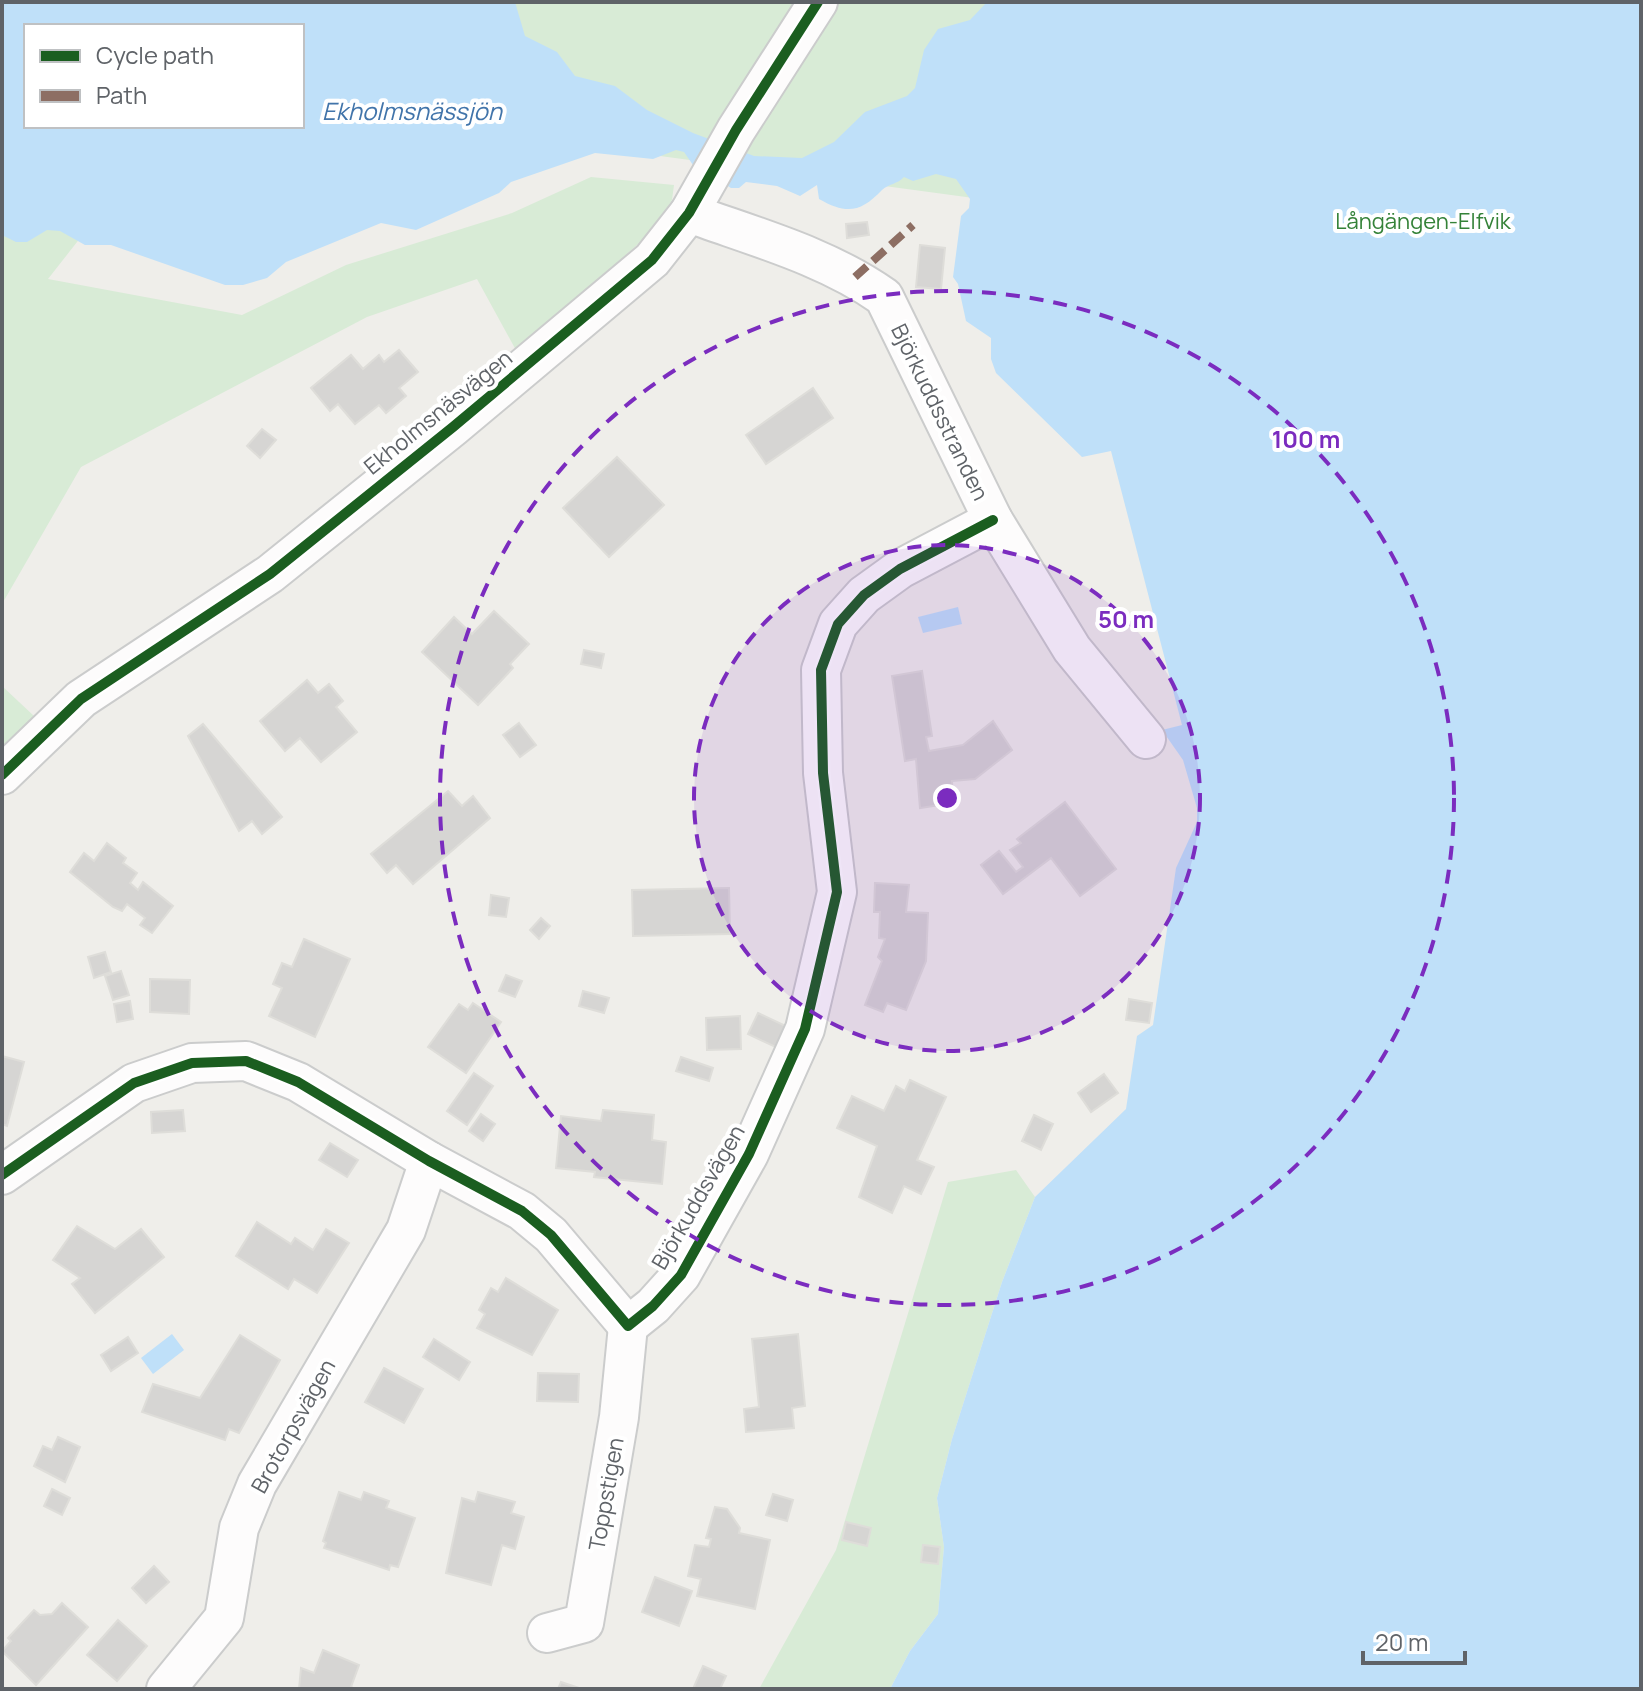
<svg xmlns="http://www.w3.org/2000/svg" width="1643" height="1691" font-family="Manrope,sans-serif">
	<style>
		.green { fill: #d8ebd6 }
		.water { fill: #bfe0f9; fill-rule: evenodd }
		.building { fill: #d6d5d3; stroke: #deddd9; stroke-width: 2 }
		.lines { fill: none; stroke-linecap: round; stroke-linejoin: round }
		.minor-casing { stroke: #cbcccc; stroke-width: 42 }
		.minor { stroke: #fdfcfc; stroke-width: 38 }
		.quiet { stroke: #8d6e63; stroke-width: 8; stroke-dasharray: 16 8; stroke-linecap: butt }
		.cycleway-casing { stroke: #fff; stroke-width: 15 }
		.cycleway { stroke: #1b5e20; stroke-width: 10 }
		.ring { fill: none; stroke: #7b2cbf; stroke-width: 4; stroke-dasharray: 14 10 }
		.labels { text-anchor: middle; stroke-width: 8; stroke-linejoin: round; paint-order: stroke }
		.park-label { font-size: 22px; fill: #348238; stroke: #fff }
		.street-label { font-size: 22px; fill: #5f6368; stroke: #fff }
		.water-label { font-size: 24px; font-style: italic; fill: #4174aa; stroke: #fff }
		.centre { fill: #7b2cbf; stroke: #fff; stroke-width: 4 }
		.ring-label { font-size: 24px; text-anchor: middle; font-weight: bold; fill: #7b2cbf; stroke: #fff; stroke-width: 8; stroke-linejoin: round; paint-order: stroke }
	</style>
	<rect width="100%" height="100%" fill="#efeeea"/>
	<g class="green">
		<polygon points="2,2 1641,2 1641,1689 1198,228 302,108 302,26 26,26 26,126 168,126 48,279 242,315 346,265 512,213 591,177 674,185 672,200 655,229 517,352 477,279 367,317 81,467 2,604"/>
		<polygon points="2,686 35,717 2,755"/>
		<polygon points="1016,1170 1035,1197 1002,1282 952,1439 937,1498 944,1547 938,1614 910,1651 890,1689 759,1689 836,1550 948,1182"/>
	</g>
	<g class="water">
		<path d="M2,2H515L525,36L557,52L575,76L615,86L647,110L693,133L754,156L802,158L834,142L865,112L907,96L915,88L924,50L938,29L970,20L987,2H1641V1689H890L910,1651L938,1614L944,1547L937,1498L952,1439L1002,1282L1035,1197L1126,1109L1137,1036L1153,1025L1176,868L1197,822V808L1183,760L1162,730L1182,725L1111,451L1082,457L996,373L991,359V338L966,321L958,284L953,277L961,216L969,208L970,199L956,179L936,174L913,181L904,177C898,184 888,184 882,190C861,212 847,215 819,199L817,185L800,196L777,186L746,182L739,188H731L693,165L684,152L676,150L653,159L595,153L511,182L499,193L416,230L381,223L286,262L267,278L243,285H225L111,245H85L60,231L47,230L27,242H16L2,235ZM26,26H302V126H26Z"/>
		<polygon points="958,607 962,624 923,633 918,617"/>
		<polygon points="172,1334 184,1350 153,1374 141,1358"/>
	</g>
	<g class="building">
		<polygon points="867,222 869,235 847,238 846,224"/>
		<polygon points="920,245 945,248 941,289 916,287"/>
		<polygon points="399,350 418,372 399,388 406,396 386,413 379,405 355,424 338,404 330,411 311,388 351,355 363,369 379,355 384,362"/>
		<polygon points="813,388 833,418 766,464 746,435"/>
		<polygon points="262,429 276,440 260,458 247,446"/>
		<polygon points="617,457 664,505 609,557 563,508"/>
		<polygon points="494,611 529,644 510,664 513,668 478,705 422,652 454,617 472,634"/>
		<polygon points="584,650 604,654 601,668 581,664"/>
		<polygon points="922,671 932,736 926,737 929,751 963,745 993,721 1012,750 975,779 952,781 953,803 920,808 916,759 905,761 892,676"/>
		<polygon points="307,680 318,693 329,684 343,701 336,707 357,732 321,762 300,738 285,751 260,721"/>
		<polygon points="519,723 536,745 520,757 503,735"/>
		<polygon points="203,724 282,817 262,834 252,821 239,831 188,736"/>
		<polygon points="448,791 462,806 473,796 490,818 413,884 396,865 387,873 371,854"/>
		<polygon points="1065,802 1116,869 1080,896 1051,858 1003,894 981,865 999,851 1016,872 1023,867 1010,850 1021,843 1017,839"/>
		<polygon points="107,843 126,858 123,863 137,873 130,883 138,890 143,882 173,906 152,933 140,925 145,918 127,904 122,911 113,907 70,872 84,853 94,861"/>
		<polygon points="875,883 909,885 906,912 928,913 926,961 906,1010 887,1003 883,1012 865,1005 882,961 878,957 885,939 879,938 880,912 874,912"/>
		<polygon points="729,888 730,934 633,936 632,890"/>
		<polygon points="491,895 509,898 506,917 489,915"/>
		<polygon points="541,918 550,926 539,939 530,930"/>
		<polygon points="304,939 350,959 315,1037 269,1016 282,988 273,984 282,963 292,967"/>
		<polygon points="105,952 111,972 94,978 88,957"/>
		<polygon points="121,971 129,995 113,1000 105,976"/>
		<polygon points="506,975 522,981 515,997 499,991"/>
		<polygon points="150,979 190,980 189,1014 150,1012"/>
		<polygon points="583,991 609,998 604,1013 579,1006"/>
		<polygon points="1129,999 1152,1003 1149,1023 1126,1020"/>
		<polygon points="130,1001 133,1019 117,1022 114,1004"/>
		<polygon points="473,1003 501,1022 466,1073 428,1047 459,1004 468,1010"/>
		<polygon points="758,1013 792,1029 782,1050 748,1034"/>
		<polygon points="740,1016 741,1049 707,1050 706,1018"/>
		<polygon points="2,1056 24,1062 7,1126 2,1124"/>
		<polygon points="681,1057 713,1068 709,1081 676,1071"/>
		<polygon points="474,1073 493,1086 467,1125 447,1111"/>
		<polygon points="1104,1074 1118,1093 1091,1112 1078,1093"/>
		<polygon points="910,1080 946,1097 917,1160 934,1167 921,1194 904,1186 892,1213 859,1197 877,1146 837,1128 852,1096 884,1111 896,1086 905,1091"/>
		<polygon points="183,1110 185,1131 152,1133 151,1112"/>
		<polygon points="603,1110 654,1115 652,1140 666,1142 662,1184 594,1177 595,1172 556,1168 561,1116 601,1121"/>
		<polygon points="481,1114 495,1124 483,1141 469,1131"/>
		<polygon points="1034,1115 1053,1124 1041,1150 1022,1141"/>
		<polygon points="330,1143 358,1160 347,1177 319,1160"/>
		<polygon points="257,1222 291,1244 295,1238 313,1250 326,1229 349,1243 317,1293 294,1279 288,1289 236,1256"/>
		<polygon points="77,1226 115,1249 141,1229 164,1257 95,1313 72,1284 80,1278 53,1260"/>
		<polygon points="506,1278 558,1310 532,1355 477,1328 485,1314 479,1310 491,1288 498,1292"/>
		<polygon points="798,1334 805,1406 792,1408 794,1428 746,1432 744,1409 759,1407 752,1339"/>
		<polygon points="240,1335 280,1360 239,1433 229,1429 225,1440 142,1412 153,1384 200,1398"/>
		<polygon points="128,1337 138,1353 111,1371 101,1355"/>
		<polygon points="434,1339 470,1362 459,1380 423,1357"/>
		<polygon points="384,1368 423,1389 404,1423 365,1402"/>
		<polygon points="538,1373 579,1374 578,1402 537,1401"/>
		<polygon points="58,1437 80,1447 65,1482 34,1466 43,1446 52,1450"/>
		<polygon points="52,1489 70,1498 62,1515 44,1506"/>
		<polygon points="339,1492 361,1500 364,1492 389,1501 386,1508 415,1518 398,1567 390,1565 389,1570 324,1548 326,1543 323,1541"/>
		<polygon points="478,1492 515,1502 511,1513 524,1517 515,1549 502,1545 491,1585 446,1573 462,1498 475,1502"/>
		<polygon points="773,1494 793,1500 787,1521 766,1515"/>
		<polygon points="715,1507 727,1509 740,1528 739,1533 770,1540 755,1609 697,1596 701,1579 688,1576 695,1545 709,1547 711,1539 706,1538"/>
		<polygon points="846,1522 871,1528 867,1546 842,1540"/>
		<polygon points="923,1545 940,1547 938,1564 921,1562"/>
		<polygon points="154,1566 169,1582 146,1603 132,1588"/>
		<polygon points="655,1577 692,1591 679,1626 642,1612"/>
		<polygon points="62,1603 88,1627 36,1685 2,1651 11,1641 8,1638 34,1610 40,1615 52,1614"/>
		<polygon points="118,1620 147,1646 117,1681 87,1655"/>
		<polygon points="323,1650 359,1665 351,1687 355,1689 299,1689 301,1668 314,1673"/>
		<polygon points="703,1666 726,1676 720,1689 693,1689"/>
		<polygon points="561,1682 582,1689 558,1689"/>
	</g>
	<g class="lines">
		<defs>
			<g id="minor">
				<path d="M689,213C755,237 826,256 884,297L993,520L1072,649L1146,739"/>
				<polyline points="2,775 81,699 270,574 453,427 652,260 689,213 736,130 818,2"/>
				<polyline points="2,1175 134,1083 192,1063 246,1061 298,1082 429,1161 522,1211 551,1235 628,1326 653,1306 681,1275 749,1154 805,1029 837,892 823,773 821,670 838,624 864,595 900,569 993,520"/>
				<polyline points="547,1633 584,1623 619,1417 628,1326"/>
				<polyline points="166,1689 224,1618 239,1528 257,1484 406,1230 429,1161"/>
			</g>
		</defs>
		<use href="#minor" class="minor-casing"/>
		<use href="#minor" class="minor"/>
		<polyline class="quiet" points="855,277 913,225"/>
		<defs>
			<g id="cycleway">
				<polyline points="2,775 81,699 270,574 453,427 652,260 689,213 736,130 818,2"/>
				<polyline points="2,1175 134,1083 192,1063 246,1061 298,1082 429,1161 522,1211 551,1235 628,1326 653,1306 681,1275 749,1154 805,1029 837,892 823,773 821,670 838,624 864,595 900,569 993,520"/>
			</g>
		</defs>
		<use href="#cycleway" class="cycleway-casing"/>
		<use href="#cycleway" class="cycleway"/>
	</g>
	<circle cx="947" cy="798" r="253" fill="#7b2cbf" fill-opacity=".12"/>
	<g class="ring">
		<circle cx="947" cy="798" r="253"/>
		<circle cx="947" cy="798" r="507"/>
	</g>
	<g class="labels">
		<g class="park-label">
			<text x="1423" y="229">Långängen-Elfvik</text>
		</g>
		<g class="street-label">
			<text transform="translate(438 412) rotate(-39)" y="8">Ekholmsnäsvägen</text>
			<text transform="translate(940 412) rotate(64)" y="8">Björkuddsstranden</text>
			<text transform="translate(698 1197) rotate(-60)" y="8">Björkuddsvägen</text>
			<text transform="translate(293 1426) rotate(-61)" y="8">Brotorpsvägen</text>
			<text transform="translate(606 1494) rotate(-80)" y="8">Toppstigen</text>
		</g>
		<g class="water-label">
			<text x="412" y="120">Ekholmsnässjön</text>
		</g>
	</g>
	<circle cx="947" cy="798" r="12" class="centre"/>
	<g class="ring-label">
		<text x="1306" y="448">100 m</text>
		<text x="1126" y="628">50 m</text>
	</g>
	<rect width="1643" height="1691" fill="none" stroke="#5f6368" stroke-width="8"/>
	<rect x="24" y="24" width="280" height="104" fill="#ffffff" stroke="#bfc1c3" stroke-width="2"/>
	<rect x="40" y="50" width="40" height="12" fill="#1b5e20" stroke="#bfc1c3" stroke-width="2"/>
	<text x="96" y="64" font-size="24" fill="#5f6368">Cycle path</text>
	<rect x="40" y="90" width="40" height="12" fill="#8d6e63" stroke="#bfc1c3" stroke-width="2"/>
	<text x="96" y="104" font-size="24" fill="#5f6368">Path</text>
	<path d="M1363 1651v12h102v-12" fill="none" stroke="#5f6368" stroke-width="4"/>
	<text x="1375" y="1651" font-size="24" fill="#5f6368" stroke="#ffffff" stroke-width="6" paint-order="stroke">20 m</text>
</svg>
